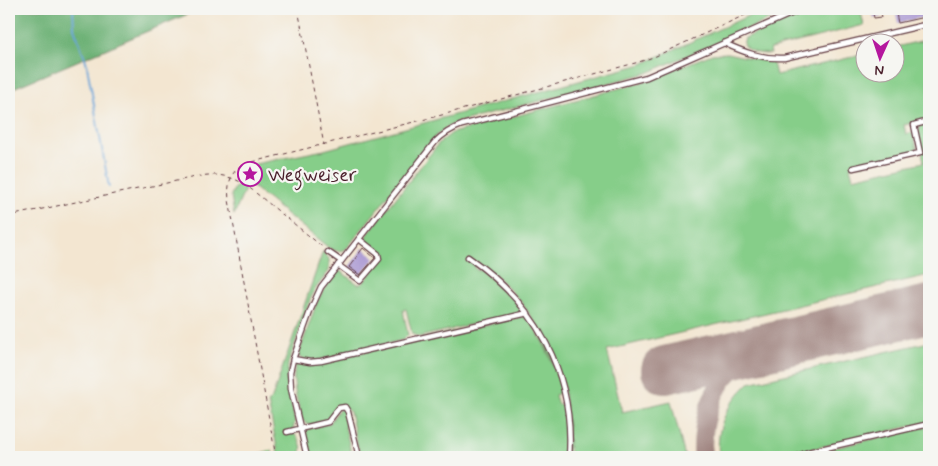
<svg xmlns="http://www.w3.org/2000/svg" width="938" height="466" font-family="Mynerve,sans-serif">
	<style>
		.green { fill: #86ce89; stroke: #68765a }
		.forest { fill: #6cb175; stroke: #5b6850 }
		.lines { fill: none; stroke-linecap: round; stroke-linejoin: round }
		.stream { stroke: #66a3d8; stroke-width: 2 }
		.taxiway { stroke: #9e827e; stroke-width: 19 }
		.runway { stroke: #9e827e; stroke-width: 48 }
		.building { fill: #ab9ad3 }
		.service-casing { stroke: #633d44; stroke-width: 7 }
		.path { stroke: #633d44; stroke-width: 1; stroke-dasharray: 4 4; stroke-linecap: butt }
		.service { stroke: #fff; stroke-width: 4.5 }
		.labels { text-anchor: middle; stroke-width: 4.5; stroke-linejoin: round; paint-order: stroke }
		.poi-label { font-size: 19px; fill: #4a1f2b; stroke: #f6f6f2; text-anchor: start }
	</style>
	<rect width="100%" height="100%" fill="#f6f6f2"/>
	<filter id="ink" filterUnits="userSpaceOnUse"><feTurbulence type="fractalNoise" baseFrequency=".02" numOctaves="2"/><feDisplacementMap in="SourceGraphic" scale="10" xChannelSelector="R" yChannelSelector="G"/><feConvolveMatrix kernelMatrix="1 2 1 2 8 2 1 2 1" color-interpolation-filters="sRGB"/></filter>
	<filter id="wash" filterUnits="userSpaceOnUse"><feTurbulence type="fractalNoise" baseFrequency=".0096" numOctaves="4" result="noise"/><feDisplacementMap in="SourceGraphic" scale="20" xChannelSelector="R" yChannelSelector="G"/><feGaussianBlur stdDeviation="1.12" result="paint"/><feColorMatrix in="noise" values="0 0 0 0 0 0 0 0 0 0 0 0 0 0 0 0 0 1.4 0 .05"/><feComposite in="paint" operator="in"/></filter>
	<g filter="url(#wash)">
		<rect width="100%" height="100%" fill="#f3e6d1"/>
		<g class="green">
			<path d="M763,9H794L647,73L455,123L444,129L435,137L347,248C341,253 335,251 329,248L239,176C238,169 243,166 250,165L324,150L642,64Z"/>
			<path d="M811,9H860L864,25L770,49L771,54C762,54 748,53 743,44L745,38Z"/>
			<path d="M929,39V119L904,125L906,134L913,132L917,148L916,152L850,167L853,178L924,162L918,131L921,125L929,124V275L607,350L622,412L671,401L685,457H570L563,383L536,324L521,302L508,288L495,275L474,265V268L477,270L481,269L506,290L524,312L419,337L412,334L406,309L403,310L408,335L403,340L319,360C312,360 304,362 298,356L318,299L337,271H340L358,284H362L382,259L383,254L366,241V236L439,143L452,133L639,83L712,54L727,53L773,63L776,75L865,54L866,72H896V47Z"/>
			<polygon points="239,186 245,189 234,215 231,195 235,187"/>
			<path d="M323,251L329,259V271L316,288L310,300L288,364L287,381L295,422L292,433C299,435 306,451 298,456C294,459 286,457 282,457L278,453L268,402L272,398Z"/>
			<path d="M524,316H528C544,343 554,362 562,392L555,395L558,405L565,404L568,428L567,457H360L350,412L343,406L337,407L327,421L308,425L302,420C298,403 290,381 296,364H308L381,348Z"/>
			<path d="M929,342V422L807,450L792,457H719C715,427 728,403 749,383Z"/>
			<polygon points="339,409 344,409 346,411 349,425 345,426 352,457 310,457 305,434 308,429 330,423"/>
			<polygon points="929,426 929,457 799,457 808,454"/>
			<polygon points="272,450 273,457 247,457"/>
		</g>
		<polygon class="forest" points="9,9 200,9 9,90"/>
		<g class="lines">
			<polyline class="stream" points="73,9 74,28 86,61 109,187"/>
			<path class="taxiway" d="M703,457C701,430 708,399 725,377C737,363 754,355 769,346"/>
			<polyline class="runway" points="665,370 929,309"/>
		</g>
		<g id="blocks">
			<g class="building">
				<polygon points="872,9 880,9 882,17 874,18"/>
				<polygon points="895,9 929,9 929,16 898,23"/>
				<polygon points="363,248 375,258 360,275 349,267"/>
			</g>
		</g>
	</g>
	<g filter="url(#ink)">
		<use href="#blocks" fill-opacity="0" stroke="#633d44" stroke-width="1"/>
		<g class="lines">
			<defs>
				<g id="service">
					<path d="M724,43C743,52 762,59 784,58L929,24"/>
					<polyline points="853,168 920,153 914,125 929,121"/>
					<polyline points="328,252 341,261"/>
					<path d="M468,257C536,304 575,374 569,457"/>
					<polyline points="338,265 360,281 379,259 378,254 359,239"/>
					<polyline points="293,359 310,362 321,361 528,313"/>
					<polyline points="287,432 328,422 339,408 345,407 348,412 359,457"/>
					<path d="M307,457L291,389L290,372L293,359L311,309L321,287L435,142C443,134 451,129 462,125L647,77L802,9"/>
					<polyline points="796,457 808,452 929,424"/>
				</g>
			</defs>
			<use href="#service" class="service-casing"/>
			<g class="path">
				<polyline points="298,9 324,145"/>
				<path d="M9,216L200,176C217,173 231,176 246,185L324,248"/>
				<path d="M276,457L229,200C227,183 231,168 248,163L438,116L639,62L656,56L758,9"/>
			</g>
			<use href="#service" class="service"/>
		</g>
	</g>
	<defs>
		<symbol id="sight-ring" viewBox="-11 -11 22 22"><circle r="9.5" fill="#f6f6f2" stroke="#b5179e" stroke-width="1.5"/><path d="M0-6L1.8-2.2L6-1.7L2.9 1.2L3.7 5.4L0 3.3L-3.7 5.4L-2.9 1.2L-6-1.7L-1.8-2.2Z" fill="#b5179e"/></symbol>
	</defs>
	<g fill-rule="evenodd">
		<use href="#sight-ring" x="236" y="160" width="28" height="28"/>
	</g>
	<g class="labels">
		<g class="poi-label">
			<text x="268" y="181">Wegweiser</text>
		</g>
	</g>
	<rect width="938" height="466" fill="none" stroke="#f6f6f2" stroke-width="30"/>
	<g transform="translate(880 58) rotate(183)"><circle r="24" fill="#f6f6f2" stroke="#b1a0a2"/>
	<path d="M0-4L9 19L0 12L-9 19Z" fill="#b5179e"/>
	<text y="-8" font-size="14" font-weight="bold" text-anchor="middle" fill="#4a1f2b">N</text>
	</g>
</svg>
